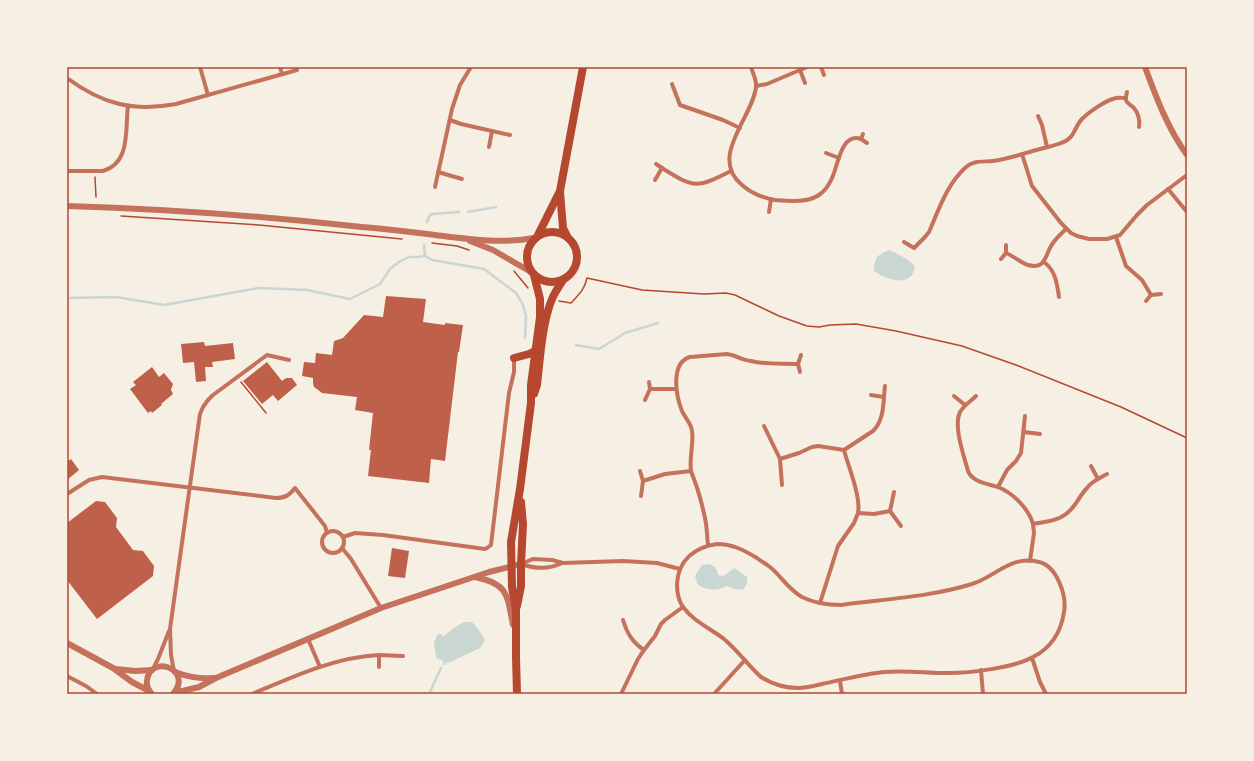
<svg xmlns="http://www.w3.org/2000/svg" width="1254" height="761" font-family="'PT Sans Narrow',sans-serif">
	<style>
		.water { fill: #c9d6d2 }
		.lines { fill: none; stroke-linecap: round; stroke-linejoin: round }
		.stream { stroke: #c9d6d2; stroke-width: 2.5 }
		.building { fill: #bf614a }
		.path { stroke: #b5482f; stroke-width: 1.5 }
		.minor { stroke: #c5725c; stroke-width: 4 }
		.tertiary { stroke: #c5725c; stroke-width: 6 }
		.primary { stroke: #b5482f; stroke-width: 8 }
		.neatline { fill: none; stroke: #b5482f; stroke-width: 1.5 }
	</style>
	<rect width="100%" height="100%" fill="#f6efe4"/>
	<g class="water">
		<path d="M889,250C899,255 908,258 915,267C914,270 913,274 911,276C901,286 883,277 874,271C874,258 877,255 889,250Z"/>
		<path d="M710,564L716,568L718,575L724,576L734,568L747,577V583L743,590L736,589L726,586C716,592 709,590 698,585L695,576L702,565Z"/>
		<path d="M464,622H472C477,628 482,633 485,640L480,648L448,663L436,658L434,642L438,634H441L443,637L455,627Z"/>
	</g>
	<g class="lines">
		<g class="stream">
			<polyline points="468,212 496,207"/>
			<polyline points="427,222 430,215 433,214 459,212"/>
			<polyline points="424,245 425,256"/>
			<polyline points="67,298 116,297 164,305 259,288 307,290 350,299 380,284 390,269 399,262 409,257 418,257 425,256 432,260 484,269 516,293 523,305 526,316 525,338"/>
			<polyline points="576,345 599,349 625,333 658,323"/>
			<polyline points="444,664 445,662"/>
			<polyline points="429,694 441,668"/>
		</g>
	</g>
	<g class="building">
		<polygon points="386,296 426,299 423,322 445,325 445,323 463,325 459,352 458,352 445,461 431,459 429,483 368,476 371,450 369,450 373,413 355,410 357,397 322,393 314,387 313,384 313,378 302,376 304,362 315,363 316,353 332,355 334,341 343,338 364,315 383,317"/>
		<polygon points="204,342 205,346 233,343 235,359 212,362 213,367 205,367 206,381 196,382 194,362 183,363 181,344"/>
		<polygon points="267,362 282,381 286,378 292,378 297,385 278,401 273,395 262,404 243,381"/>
		<polygon points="152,367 159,377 164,373 173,384 171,390 173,394 161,404 162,405 152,413 151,411 148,413 130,389 136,385 133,382"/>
		<polygon points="71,459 79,470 67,480 67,462"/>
		<polygon points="96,501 105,502 117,518 116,527 133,550 143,551 154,566 153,576 97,619 67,580 67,523"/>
		<polygon points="392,548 409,551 405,578 388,576"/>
	</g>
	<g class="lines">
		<g class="path">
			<polyline points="95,177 96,197"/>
			<polyline points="121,216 259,225 402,239"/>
			<polyline points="432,243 457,246 469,250"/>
			<polyline points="514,271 528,288"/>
			<path d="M559,301L571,303C579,294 584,291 587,278L642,290L704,294L726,293L735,295L779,316L807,326L819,327L830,325L856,324L896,331L962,346L1016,365L1121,407L1187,438"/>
			<polyline points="241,382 266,413"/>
		</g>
		<g class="minor">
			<polyline points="200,67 208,95"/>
			<polyline points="280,67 282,74"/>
			<path d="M751,67C753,74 757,80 756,87C753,117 708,157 742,185C750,192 763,198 775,200C789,201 807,203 819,195C825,191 829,185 832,178C838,166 841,132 861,139"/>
			<polyline points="821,67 824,75"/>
			<polyline points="800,70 807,67"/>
			<path d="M67,78C102,104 133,112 176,104L297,70"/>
			<polyline points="672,84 680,105 723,120 740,128"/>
			<polyline points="756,86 767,84 800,70 805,83"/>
			<path d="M1127,92C1124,104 1127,101 1134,108C1139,114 1140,120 1139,127"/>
			<polyline points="1038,116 1042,125 1047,147"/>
			<polyline points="450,120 461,124 510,135"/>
			<polyline points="863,134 861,139 867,143"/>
			<polyline points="489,147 492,131"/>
			<polyline points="826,153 839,158"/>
			<polyline points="1022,154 1032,186 1061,223 1071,233 1077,236 1089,239 1107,239 1120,235 1137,215 1147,205 1187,175"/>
			<path d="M662,168C695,189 697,188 731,171"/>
			<path d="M67,171H103C131,163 125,129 128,106"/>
			<polyline points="438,172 462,179"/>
			<polyline points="655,180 662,168 656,164"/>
			<polyline points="435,187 452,109 460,85 471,67"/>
			<polyline points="1168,189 1187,212"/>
			<polyline points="769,212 771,199"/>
			<polyline points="1116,237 1126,266 1142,280 1151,295"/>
			<path d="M904,242L914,248L925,237L929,232C939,209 947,184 966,167C974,160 984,162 993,161C1009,159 1025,153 1040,149C1047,147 1054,146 1061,143C1075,139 1074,127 1082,119C1089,112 1105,101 1113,99C1117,97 1121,98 1125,98"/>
			<path d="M1006,253C1013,256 1022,263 1028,265C1047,270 1045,253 1053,243C1056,238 1061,234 1066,229"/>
			<polyline points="1001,259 1006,253 1006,245"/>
			<path d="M1044,262C1056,271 1057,284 1059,297"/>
			<polyline points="1146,301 1151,295 1161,294"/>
			<polyline points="800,372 798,364 801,355"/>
			<polyline points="650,389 676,389"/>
			<polyline points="871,395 884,397"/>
			<polyline points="954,396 965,405"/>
			<path d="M976,396C971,401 964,405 960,412C953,426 964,456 968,471C972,482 988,484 998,487"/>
			<polyline points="645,400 650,389 649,382"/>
			<path d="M1025,416L1021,453L1016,461L1007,470L998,487C1013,493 1029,509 1033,524"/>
			<polyline points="764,426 780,459"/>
			<polyline points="1024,432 1040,434"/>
			<polyline points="1091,466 1098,479"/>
			<polyline points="640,471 643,481 665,474 691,471"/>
			<polyline points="782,485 780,459 799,453 812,447 818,446 844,450"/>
			<path d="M67,494L89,480L102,477L276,498C285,498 290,495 295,488L325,526L327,533"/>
			<polyline points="641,496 643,481"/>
			<polyline points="890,511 901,526"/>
			<path d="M858,513C861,496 848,466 844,450L873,431C885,419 883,401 885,386"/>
			<circle cx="333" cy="542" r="11"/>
			<polyline points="343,537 355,533 383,535 485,549 487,548 491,545 509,393 514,372 514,358"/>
			<path d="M717,544C732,544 744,550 757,558C761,561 766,564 770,567C781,576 789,590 802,597C814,603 828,605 841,605C885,599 930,597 972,584C997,576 1010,555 1039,562C1057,566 1067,596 1064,612C1061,632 1051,648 1033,657C1013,668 970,673 948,673C926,673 905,670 884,672C863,674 842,680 822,684C814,686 806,688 798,688C785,688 772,684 761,677C748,665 738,651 724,639C711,629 693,621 683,607C678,600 677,592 677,584C678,560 695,547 717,544Z"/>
			<path d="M708,545C707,536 707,527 705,518C703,509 701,500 698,491C696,484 693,477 691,471C689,457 694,443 692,431C691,423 685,418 682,411C676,396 670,363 690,357L727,354C735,355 742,360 751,361C766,365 783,363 798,364"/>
			<polyline points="342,548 351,559 381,608"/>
			<path d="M1030,561L1034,533L1033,524C1044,522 1057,521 1066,514C1076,507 1079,496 1087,488C1092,481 1100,478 1107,474"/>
			<polyline points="521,564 533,559 552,560 563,563 623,561 657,563 680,569"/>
			<path d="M521,564C535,569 548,570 562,563"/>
			<polyline points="820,603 838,546 854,523 858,513 874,514 890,511 894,492"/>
			<path d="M623,620C627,633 632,642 644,650"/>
			<polyline points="308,639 320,667"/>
			<polyline points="1032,658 1040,682 1046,694"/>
			<polyline points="379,667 379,655 403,656"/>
			<polyline points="153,669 158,659 169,631"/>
			<polyline points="981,670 983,694"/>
			<polyline points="174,671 171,655 170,629 198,428 200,414 203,407 208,400 213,395 267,355 289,360"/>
			<polyline points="67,676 86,686 97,694"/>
			<polyline points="840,681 842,694"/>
			<path d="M252,694C292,677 335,657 379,655"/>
			<polyline points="621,694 638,659 644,650 655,636 661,624 665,620 683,607"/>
			<polyline points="714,694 745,660"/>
		</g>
		<g class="tertiary">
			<path d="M1145,67C1156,97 1168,129 1187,155"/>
			<path d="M67,206C166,209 264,216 362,227C387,229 411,232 435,235C468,239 501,244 534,238"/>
			<polyline points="470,241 493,250 531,272"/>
			<path d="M475,577C509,584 507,595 513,625"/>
			<polyline points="67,643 113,668 132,682 149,691"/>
			<polyline points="116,669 135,671 152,670"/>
			<path d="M175,672C188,677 199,679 213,678"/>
			<polyline points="174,693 199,687 216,678 381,608 489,572 521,564"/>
			<path d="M152,694C148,690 146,685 147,680C151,653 194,670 173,694"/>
		</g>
		<g class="primary">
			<polyline points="560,192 563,228 567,236"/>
			<circle cx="552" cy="257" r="25"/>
			<polyline points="538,235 560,191 583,67"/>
			<polyline points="514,358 529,354 535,351"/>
			<path d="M534,394L537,385C540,359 542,323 552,299C555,292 559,286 563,280"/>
			<polyline points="517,606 521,586 521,564 523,524 521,502"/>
			<polyline points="517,694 516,657 516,610 512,587 511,542 520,489 531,403 531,385 540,317 540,299 534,275"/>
		</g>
	</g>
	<rect width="1254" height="761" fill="none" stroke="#f6efe4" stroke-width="136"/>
	<rect x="68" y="68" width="1118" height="625" class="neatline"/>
</svg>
